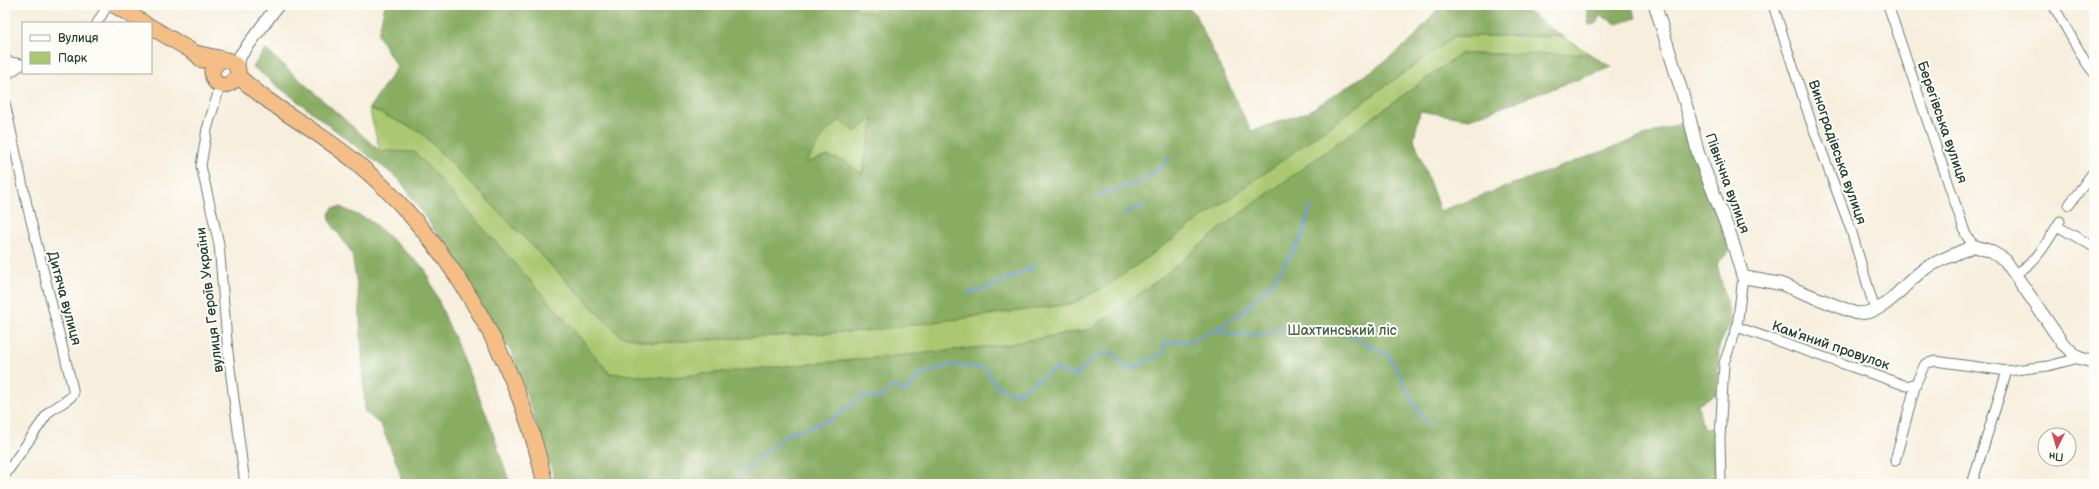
<svg xmlns="http://www.w3.org/2000/svg" width="2099" height="489" font-family="'Balsamiq Sans',sans-serif">
	<style>
		.green { fill: #abc86f; stroke: #658252 }
		.forest { fill: #88ac62; stroke: #54744b; fill-rule: evenodd }
		.lines { fill: none; stroke-linecap: round; stroke-linejoin: round }
		.stream { stroke: #6c9ed7; stroke-width: 2.5 }
		.minor-casing { stroke: #6b7b6f; stroke-width: 11 }
		.tertiary-casing { stroke: #6b7b6f; stroke-width: 14 }
		.trunk-casing { stroke: #6b7b6f; stroke-width: 17 }
		.minor { stroke: #fff; stroke-width: 9 }
		.tertiary { stroke: #fff; stroke-width: 12 }
		.trunk { stroke: #f6be87; stroke-width: 15 }
		.labels { text-anchor: middle; stroke-width: 4; stroke-linejoin: round; paint-order: stroke }
		.street-label { font-size: 14px; fill: #1f3d34; stroke: #fdfcf7 }
		.park-label { font-size: 14px; fill: #426043; stroke: #fdfcf7 }
	</style>
	<rect width="100%" height="100%" fill="#fdfcf7"/>
	<filter id="ink" filterUnits="userSpaceOnUse"><feTurbulence type="fractalNoise" baseFrequency=".025" numOctaves="2"/><feDisplacementMap in="SourceGraphic" scale="8" xChannelSelector="R" yChannelSelector="G"/><feConvolveMatrix kernelMatrix="1 2 1 2 8 2 1 2 1" color-interpolation-filters="sRGB"/></filter>
	<filter id="wash" filterUnits="userSpaceOnUse"><feTurbulence type="fractalNoise" baseFrequency=".012" numOctaves="4" result="noise"/><feDisplacementMap in="SourceGraphic" scale="16" xChannelSelector="R" yChannelSelector="G"/><feGaussianBlur stdDeviation="0.9" result="paint"/><feColorMatrix in="noise" values="0 0 0 0 0 0 0 0 0 0 0 0 0 0 0 0 0 1.4 0 .05"/><feComposite in="paint" operator="in"/></filter>
	<g filter="url(#wash)">
		<rect width="100%" height="100%" fill="#f7eedd"/>
		<g class="green">
			<polygon points="856,5 878,5 875,13 855,9"/>
			<polygon points="1455,36 1562,36 1590,54 1460,54 1225,225 1161,278 1091,329 1003,345 927,353 661,378 609,373 567,322 415,152 380,151 369,108 421,132 619,335 653,343 865,331 1072,304 1110,284"/>
			<polygon points="874,117 862,174 845,162 805,163 826,132 840,120"/>
		</g>
		<g class="forest">
			<path d="M385,5H856L855,9L874,13L878,5H1184L1195,14L1251,131L1308,112L1376,68L1412,40L1441,5H1518L1562,36H1455L1110,284L1072,304L865,331L653,343L619,335L421,132L369,108L397,67L378,35ZM874,118L862,174L845,161L827,156L805,163L826,132L839,120L855,132Z"/>
			<polygon points="1586,5 1631,5 1636,18 1617,24 1600,15 1596,24 1589,25"/>
			<polygon points="265,49 380,151 415,152 567,322 609,373 661,378 927,353 1003,345 1091,329 1161,278 1225,225 1460,54 1590,54 1612,67 1469,119 1420,111 1414,139 1440,211 1685,121 1730,251 1717,264 1731,321 1719,346 1716,394 1698,404 1703,429 1717,428 1717,484 554,484 553,473 514,357 440,239 400,180 253,67"/>
			<polygon points="340,207 371,221 425,269 487,416 510,484 402,484 399,469 381,425 365,412 359,300 352,253 331,223 329,214 333,208"/>
		</g>
		<g class="lines">
			<g class="stream">
				<path d="M1097,195C1128,187 1149,183 1169,157"/>
				<polyline points="1125,212 1144,206"/>
				<path d="M968,293C991,289 1012,276 1034,267"/>
				<polyline points="1215,330 1245,310 1275,279 1303,236 1310,207"/>
				<polyline points="735,484 750,465 790,433 829,421 863,396 881,399 892,386 907,391 918,376 951,365 985,368 997,387 1016,394 1055,369 1076,376 1098,353 1115,354 1127,371 1163,353 1165,342 1190,341 1215,330 1239,335 1248,333 1263,336 1276,328 1294,329 1321,326 1343,332 1389,355 1420,414 1430,426"/>
			</g>
		</g>
	</g>
	<g filter="url(#ink)">
		<g class="lines">
			<defs>
				<g id="minor">
					<polyline points="1773,5 1811,122 1851,230 1875,310"/>
					<polyline points="1888,5 1966,235 1974,246"/>
					<polyline points="2053,5 2085,61 2094,73"/>
					<polyline points="97,23 108,5"/>
					<polyline points="5,61 21,64"/>
					<polyline points="5,81 8,74 23,64"/>
					<polyline points="218,93 207,129 201,166 219,244 228,353 245,484"/>
					<path d="M5,103L27,205L73,389V395C65,403 56,406 48,413L5,475"/>
					<polyline points="2069,205 2094,171"/>
					<polyline points="2057,226 2094,247"/>
					<path d="M2016,273C2036,264 2049,239 2060,221"/>
					<polyline points="1737,327 1907,386 1916,383"/>
					<polyline points="1895,461 1916,383 1925,364 1935,361 2007,371 2048,366 2079,358"/>
					<polyline points="1721,484 1720,439 1724,363 1737,327 1743,277"/>
					<polyline points="1972,484 2007,371"/>
				</g>
				<g id="tertiary">
					<path d="M1655,5L1688,112L1698,153L1731,237L1743,277L1781,284L1855,313C1887,316 1902,283 1926,268C1941,259 1958,253 1974,246L1990,251L2005,260L2063,344L2079,358L2094,362"/>
					<polyline points="237,70 240,56 278,5"/>
				</g>
				<g id="trunk">
					<polyline points="114,5 144,23"/>
					<polyline points="151,27 195,53 202,60"/>
					<path d="M195,53C203,55 227,59 232,62C253,76 212,103 212,69L218,62L222,60"/>
					<path d="M237,75C273,109 319,131 357,163C450,241 520,365 545,484"/>
				</g>
			</defs>
			<use href="#minor" class="minor-casing"/>
			<use href="#tertiary" class="tertiary-casing"/>
			<use href="#trunk" class="trunk-casing"/>
			<use href="#minor" class="minor"/>
			<use href="#tertiary" class="tertiary"/>
			<use href="#trunk" class="trunk"/>
		</g>
	</g>
	<g class="labels">
		<g class="street-label">
			<text transform="translate(1943 122) rotate(71)" y="5">Берегівська вулиця</text>
			<text transform="translate(1838 152) rotate(71)" y="5">Виноградівська вулиця</text>
			<text transform="translate(1728 183) rotate(70)" y="5">Північна вулиця</text>
			<text transform="translate(65 298) rotate(75)" y="5">Дитяча вулиця</text>
			<text transform="translate(209 300) rotate(-97)" y="5">вулиця Героїв України</text>
			<text transform="translate(1831 345) rotate(19)" y="5">Камʼяний провулок</text>
		</g>
		<g class="park-label">
			<text x="1342" y="335">Шахтинський ліс</text>
		</g>
	</g>
	<rect width="2099" height="489" fill="none" stroke="#fdfcf7" stroke-width="20"/>
	<rect x="22" y="22" width="130" height="52" fill="#fdfcf7" stroke="#a4b0a9"/>
	<rect x="30" y="35" width="20" height="6" fill="#ffffff" stroke="#a4b0a9"/>
	<text x="58" y="42" font-size="12" fill="#1f3d34">Вулиця</text>
	<rect x="30" y="52" width="20" height="12" fill="#abc86f" stroke="#a4b0a9"/>
	<text x="58" y="62" font-size="12" fill="#1f3d34">Парк</text>
	<g transform="translate(2057 447) rotate(185)"><circle r="19" fill="#fdfcf7" stroke="#a4b0a9"/>
	<path d="M0-3L7 15L0 10L-7 15Z" fill="#d1495b"/>
	<text y="-6" font-size="11" font-weight="bold" text-anchor="middle" fill="#1f3d34">Пн</text>
	</g>
</svg>
